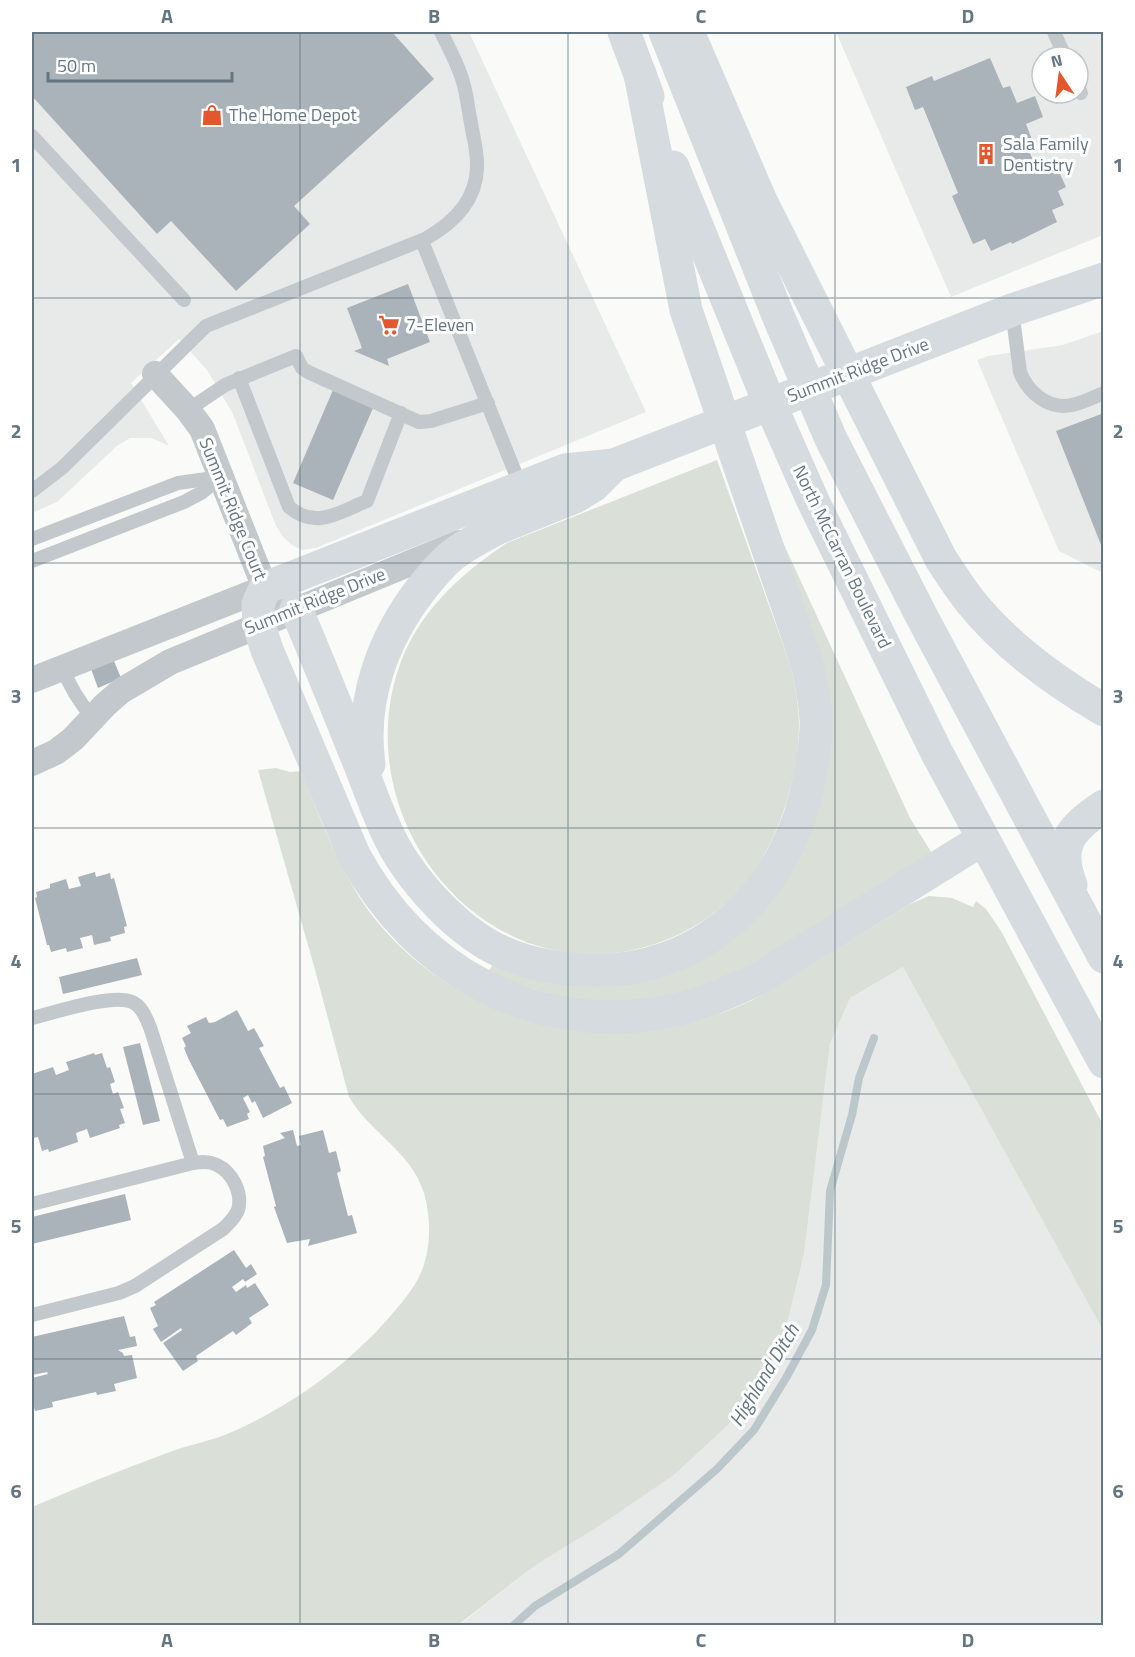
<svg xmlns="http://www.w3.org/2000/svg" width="1135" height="1657" font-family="'Titillium Web',sans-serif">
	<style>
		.built { fill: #e8e9e9; fill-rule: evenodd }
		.green { fill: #dadfd7 }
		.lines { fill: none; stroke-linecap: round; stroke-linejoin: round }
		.stream { stroke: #bbc7cb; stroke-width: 8 }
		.building { fill: #aab3b9 }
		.lane { stroke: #c3c8cc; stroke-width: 14 }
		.street { stroke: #c3c8cc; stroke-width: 26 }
		.secondary { stroke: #d6dbdf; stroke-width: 33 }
		.primary { stroke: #d6dbdf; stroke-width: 33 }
		.grid { fill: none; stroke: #657683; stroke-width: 1.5; stroke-opacity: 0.55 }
		.labels { text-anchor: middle; stroke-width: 6; stroke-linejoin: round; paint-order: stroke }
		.poi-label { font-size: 18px; fill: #657683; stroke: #fff; text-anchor: start }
		.street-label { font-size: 18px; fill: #657683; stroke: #fff }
		.water-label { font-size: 20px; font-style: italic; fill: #60757c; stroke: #fff }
		.neatline { fill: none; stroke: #657683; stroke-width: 2 }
		.grid-label { font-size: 20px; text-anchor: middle; font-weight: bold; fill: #657683 }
	</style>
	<rect width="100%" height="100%" fill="#fafaf8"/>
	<g class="built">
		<polygon points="32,32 469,32 646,412 316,548 302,550 292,545 283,537 276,526 233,414 207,370 179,339 131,383 169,446 152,438 130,438 117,446 57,502 32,513"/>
		<path d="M836,32H1103V235L951,297ZM1042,57H1078V93H1042Z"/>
		<polygon points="1103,331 1103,573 1059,551 977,360 988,356 1063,345"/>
		<polygon points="903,967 1103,1329 1103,1625 458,1626 533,1567 599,1526 674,1475 728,1425 767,1375 787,1324 804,1254 830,1044 850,998"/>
	</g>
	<g class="green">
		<path d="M717,460L791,667C795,686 799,706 799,725C798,774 783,827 756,868C731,906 695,931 652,945C488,996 348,825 398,670C417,613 459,575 507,543Z"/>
		<polygon points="768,510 910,818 933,855 770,958 692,995 588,1006 487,974 496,959 682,965 814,804"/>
		<path d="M276,768L290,772L301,771C321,820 339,870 371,914C394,944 423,969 456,989C554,1048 668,1046 768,992L910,904L929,896L952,898L973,907L976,901L986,909L1001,931L1103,1125V1330L903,967L850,998L830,1044L804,1254L787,1324L767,1375L728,1425L674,1475L599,1526L533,1567L458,1625L32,1626V1507C76,1488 121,1470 167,1453C188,1445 211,1441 232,1432C295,1404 354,1361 398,1307C409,1294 421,1278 425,1261C431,1241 430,1213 424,1193C411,1151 370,1133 349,1097L314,966L258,770Z"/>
	</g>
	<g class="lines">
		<polyline class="stream" points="513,1626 535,1606 619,1554 717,1469 754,1430 786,1378 812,1330 826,1285 830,1191 852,1115 859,1078 874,1038"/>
	</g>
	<g class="building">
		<polygon points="32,32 392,32 434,79 294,206 310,224 236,291 171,221 157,234 32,96"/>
		<polygon points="990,58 1003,88 1010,86 1017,103 1035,96 1043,117 1026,124 1034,145 1027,147 1033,160 1031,161 1037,174 1056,165 1066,187 1058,191 1064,205 1052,210 1057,222 1012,244 1011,242 991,251 985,239 973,244 952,196 958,193 923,107 915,110 906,87 932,76 934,81"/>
		<polygon points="408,284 430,342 387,359 389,366 354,351 362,348 347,308"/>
		<polygon points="333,390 373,408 333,500 293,483"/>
		<polygon points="1104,413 1104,550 1103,550 1056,431"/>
		<polygon points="114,661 121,678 98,688 91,669"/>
		<polygon points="95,872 96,877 110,873 111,879 114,878 127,926 124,927 125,933 110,937 111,941 94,945 92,935 80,938 83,948 67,952 66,948 51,952 49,945 47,945 35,898 37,897 36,892 50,888 50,884 66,879 69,889 81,886 78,877"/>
		<polygon points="137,958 142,975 63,994 59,977"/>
		<polygon points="237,1010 248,1031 254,1028 264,1046 259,1048 280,1088 284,1086 292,1103 263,1118 255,1101 252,1103 248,1095 243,1098 250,1112 247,1114 249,1119 227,1127 223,1119 220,1120 189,1060 184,1048 186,1046 182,1038 191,1033 187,1026 206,1017 209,1023 215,1022"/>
		<polygon points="140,1043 160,1121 143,1125 123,1047"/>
		<polygon points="94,1053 95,1055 102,1053 107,1068 110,1067 115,1082 110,1084 113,1094 118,1092 124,1108 120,1109 125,1123 119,1125 120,1128 90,1138 87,1129 76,1133 78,1142 49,1152 48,1149 42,1151 38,1137 33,1138 32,1135 32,1074 53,1067 56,1075 69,1070 66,1062"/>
		<polygon points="293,1130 297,1146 301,1145 299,1136 323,1130 329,1153 336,1151 341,1171 337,1173 348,1216 352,1215 357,1233 308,1246 310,1239 287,1243 274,1207 276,1206 263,1157 265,1156 263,1146 285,1138 280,1133"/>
		<polygon points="125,1194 131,1220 32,1244 32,1217"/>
		<polygon points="234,1250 246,1268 251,1264 257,1274 245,1282 243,1279 232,1287 236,1292 246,1285 247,1288 255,1283 269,1305 249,1318 252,1323 236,1335 233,1331 196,1356 198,1361 183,1371 163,1343 182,1330 181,1328 161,1342 153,1329 158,1326 150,1308 156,1305 154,1302"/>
		<polygon points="124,1316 130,1337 135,1336 137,1346 118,1350 123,1353 124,1356 132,1355 137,1378 114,1384 116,1391 97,1395 96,1392 52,1402 53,1407 35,1411 32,1398 32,1378 48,1374 47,1372 32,1375 32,1337"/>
	</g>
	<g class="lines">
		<g class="lane">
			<polyline points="1054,32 1065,57"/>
			<polyline points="1078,86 1081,93"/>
			<polyline points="32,136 184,300"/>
			<polyline points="422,241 521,487"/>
			<path d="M1012,310L1020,372C1028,393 1049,410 1072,405C1083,403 1094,397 1104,393"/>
			<path d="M239,378L289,507C316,530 339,512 367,501L401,413"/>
			<polyline points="188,410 225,385 296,356 302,368 308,372 419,422 431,421 488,403"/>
			<path d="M32,491L62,468L206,326L425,239C452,224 476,202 477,168C478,153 473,137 471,123C468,109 467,95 463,82C458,64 449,48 441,32"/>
			<polyline points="32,539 178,483 221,477"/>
			<polyline points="32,561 184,502 201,493 221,477"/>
			<path d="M63,668C70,688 79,702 93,718"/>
			<path d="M32,1018C53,1013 113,993 132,1002C142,1006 146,1018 150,1027L193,1163L32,1204"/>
			<path d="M32,1315L119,1293L135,1286L223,1229C229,1223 235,1218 238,1210C243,1193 232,1172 217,1165C209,1161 201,1162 193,1163"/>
		</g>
		<g class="street">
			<polyline points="155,374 188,410 202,429 265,588 281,595"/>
			<polyline points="32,680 265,588"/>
			<polyline points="32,763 56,752 73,739 105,705 121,691 170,662 459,543"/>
		</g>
		<g class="secondary">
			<polyline points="498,528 575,497 593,486 614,465"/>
			<polyline points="259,625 258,604 265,588 565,470 614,465 1012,310 1104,279"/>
		</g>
		<g class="primary">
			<polyline points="624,32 648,96"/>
			<polyline points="665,32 779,318 831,439 922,617 1104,957"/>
			<path d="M688,32L761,201L941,559C950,573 960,588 970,601C1006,646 1054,681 1104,710"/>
			<polyline points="673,167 766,395 813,501 937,753 1104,1062"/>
			<path d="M296,609C318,660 339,713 360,765C373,798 385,835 405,864C423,890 447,916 473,935C504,958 545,968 583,970C703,977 791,888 810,775C813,756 817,737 816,719C815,699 811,682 807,663L686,310L640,74"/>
			<path d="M259,625L267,650L354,855C416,971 534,1036 666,1012C699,1006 730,992 760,978L983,839"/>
			<path d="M369,764C360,700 383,638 422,588C432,576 442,563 454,554C467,544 483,536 498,528"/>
			<path d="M1071,885C1055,845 1071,828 1104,806"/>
		</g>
	</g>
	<path class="grid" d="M300,32V1626M568,32V1626M835,32V1626M32,298H1104M32,563H1104M32,828H1104M32,1094H1104M32,1359H1104"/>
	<defs>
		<symbol id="shop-bare" viewBox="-9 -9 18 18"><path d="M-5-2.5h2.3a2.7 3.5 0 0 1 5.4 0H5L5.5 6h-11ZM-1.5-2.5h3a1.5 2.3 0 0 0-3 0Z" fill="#e4572e" stroke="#fff" stroke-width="2.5" paint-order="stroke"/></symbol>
		<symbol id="building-bare" viewBox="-9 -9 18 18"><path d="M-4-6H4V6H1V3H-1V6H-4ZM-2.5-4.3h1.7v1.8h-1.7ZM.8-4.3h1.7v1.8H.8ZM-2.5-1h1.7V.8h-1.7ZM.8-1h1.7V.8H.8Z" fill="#e4572e" stroke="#fff" stroke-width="2.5" paint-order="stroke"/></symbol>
		<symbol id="supermarket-bare" viewBox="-9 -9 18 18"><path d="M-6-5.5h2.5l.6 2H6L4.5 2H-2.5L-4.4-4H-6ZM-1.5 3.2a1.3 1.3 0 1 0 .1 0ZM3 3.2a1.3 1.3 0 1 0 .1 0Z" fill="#e4572e" stroke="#fff" stroke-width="2.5" paint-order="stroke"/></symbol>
	</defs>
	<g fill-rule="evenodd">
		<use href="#shop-bare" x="197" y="100" width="30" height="30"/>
		<use href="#building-bare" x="971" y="139" width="30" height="30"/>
		<use href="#supermarket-bare" x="374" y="310" width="30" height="30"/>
	</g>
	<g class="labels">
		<g class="poi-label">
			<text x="229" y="121">The Home Depot</text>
			<text x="1003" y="150">Sala Family<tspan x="1003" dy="21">Dentistry</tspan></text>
			<text x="406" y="331">7-Eleven</text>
		</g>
		<g class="street-label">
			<text transform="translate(858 370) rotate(-21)" y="6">Summit Ridge Drive</text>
			<text transform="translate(233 509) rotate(68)" y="6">Summit Ridge Court</text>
			<text transform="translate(842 557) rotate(64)" y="6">North McCarran Boulevard</text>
			<text transform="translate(315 601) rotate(-22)" y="6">Summit Ridge Drive</text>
		</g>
		<g class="water-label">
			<text transform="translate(764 1375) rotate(-59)" y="7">Highland Ditch</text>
		</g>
	</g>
	<rect width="1135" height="1657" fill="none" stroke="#ffffff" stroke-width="66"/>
	<g transform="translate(1060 75) rotate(347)"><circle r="28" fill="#ffffff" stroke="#c1c8cd" stroke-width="1.5"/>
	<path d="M0-4.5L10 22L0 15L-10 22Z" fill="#e4572e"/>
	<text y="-9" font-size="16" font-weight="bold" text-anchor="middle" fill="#657683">N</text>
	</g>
	<path d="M48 72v9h184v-9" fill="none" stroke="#657683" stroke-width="3"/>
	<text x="57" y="72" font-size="18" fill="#657683" stroke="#ffffff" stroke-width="4.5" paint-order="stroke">50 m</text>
	<rect x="33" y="33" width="1069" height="1591" class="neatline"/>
	<g class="grid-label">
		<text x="167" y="23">A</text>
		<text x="434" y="23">B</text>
		<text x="701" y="23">C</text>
		<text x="968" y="23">D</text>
		<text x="16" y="172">1</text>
		<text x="1118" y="172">1</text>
		<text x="16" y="438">2</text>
		<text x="1118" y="438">2</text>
		<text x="16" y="703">3</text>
		<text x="1118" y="703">3</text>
		<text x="16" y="968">4</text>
		<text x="1118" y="968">4</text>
		<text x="16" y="1233">5</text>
		<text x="1118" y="1233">5</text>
		<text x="16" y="1498">6</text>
		<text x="1118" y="1498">6</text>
		<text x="167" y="1647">A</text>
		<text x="434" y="1647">B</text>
		<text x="701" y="1647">C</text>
		<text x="968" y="1647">D</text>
	</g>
</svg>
